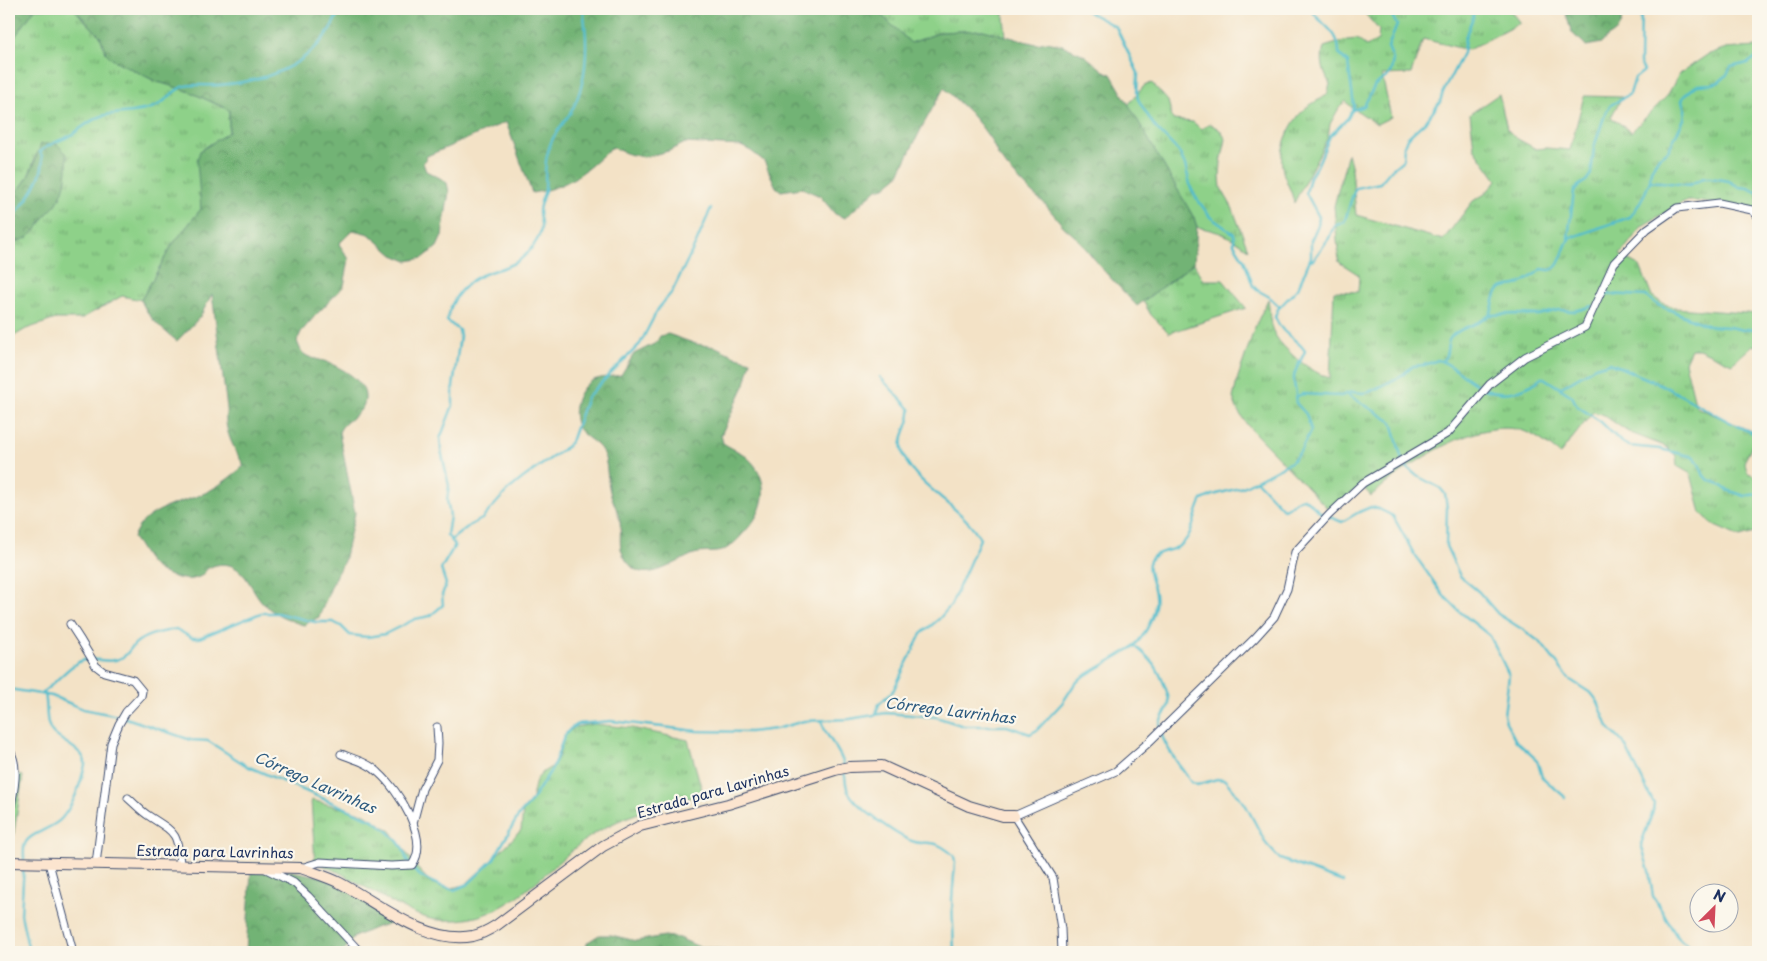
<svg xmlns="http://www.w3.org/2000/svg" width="1767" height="961" font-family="'Playpen Sans',sans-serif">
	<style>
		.grass { fill: url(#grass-tufts); stroke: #548074 }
		.forest { fill: url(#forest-crowns); stroke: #46716a }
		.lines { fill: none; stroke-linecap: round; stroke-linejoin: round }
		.stream { stroke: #52bdcd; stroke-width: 2.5 }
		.street-casing { stroke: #3b4a6e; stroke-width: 9 }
		.secondary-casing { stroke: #3b4a6e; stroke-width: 12 }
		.street { stroke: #fff; stroke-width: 7 }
		.secondary { stroke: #fce5cf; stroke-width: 10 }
		.labels { text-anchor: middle; stroke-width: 4.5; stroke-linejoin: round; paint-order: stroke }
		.street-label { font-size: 14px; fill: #1b2f5e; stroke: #fbf7ec }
		.water-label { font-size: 15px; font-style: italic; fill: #2c5a7f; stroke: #fbf7ec }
	</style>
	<defs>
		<pattern id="grass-tufts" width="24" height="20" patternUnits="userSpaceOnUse" patternTransform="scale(1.25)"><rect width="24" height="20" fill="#8ed189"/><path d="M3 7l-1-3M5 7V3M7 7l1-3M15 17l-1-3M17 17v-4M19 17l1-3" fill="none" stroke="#73aa73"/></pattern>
		<pattern id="forest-crowns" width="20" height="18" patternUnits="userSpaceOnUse" patternTransform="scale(1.25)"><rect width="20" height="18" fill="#72b375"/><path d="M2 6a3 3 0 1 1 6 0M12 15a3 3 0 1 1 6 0" fill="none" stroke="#5d9263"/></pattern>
	</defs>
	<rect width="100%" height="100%" fill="#fbf7ec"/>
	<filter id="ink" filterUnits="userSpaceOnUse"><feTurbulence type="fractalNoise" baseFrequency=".02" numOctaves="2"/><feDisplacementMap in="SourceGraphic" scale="10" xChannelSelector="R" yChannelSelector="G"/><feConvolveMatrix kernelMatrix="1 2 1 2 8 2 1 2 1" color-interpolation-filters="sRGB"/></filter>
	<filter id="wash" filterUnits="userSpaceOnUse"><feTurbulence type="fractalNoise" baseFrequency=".0096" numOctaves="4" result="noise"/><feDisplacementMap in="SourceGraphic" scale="20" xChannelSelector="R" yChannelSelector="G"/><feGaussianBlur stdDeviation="1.12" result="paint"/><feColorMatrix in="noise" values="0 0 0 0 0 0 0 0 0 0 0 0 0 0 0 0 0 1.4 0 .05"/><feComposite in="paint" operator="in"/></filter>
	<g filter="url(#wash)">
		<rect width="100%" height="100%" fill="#f3e2c6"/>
		<g class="grass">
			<path d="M35,9H74L100,36L106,53L112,59L155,81L188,91L229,110V132L200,151L201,209L172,245L141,300L122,296L81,319H56L26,329L9,339V242L11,243L46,215L57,203L36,155C31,170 25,190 9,195V45Z"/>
			<polygon points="875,9 1003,9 1006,36 983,30 941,32 911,43"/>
			<path d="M1361,9H1509L1520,23L1468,50L1423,39L1411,74L1382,75L1391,117L1377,124L1350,106L1346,101L1339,108L1330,124L1328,137L1294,203C1292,190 1283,178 1282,166C1279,147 1292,119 1307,107C1313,103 1320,99 1327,95L1330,84C1323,72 1320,61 1324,47L1347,40L1357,39L1366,46L1378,40L1379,30Z"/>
			<path d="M1758,47V214L1752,211L1697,201H1685L1642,226L1620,255L1640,266L1652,296L1662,303L1675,308L1758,314V347L1753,345L1732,364L1699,349H1691L1685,362L1696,407L1758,434L1744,462L1748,473L1758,477V532L1740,537L1715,526L1701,513L1691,474L1677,466L1676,456L1667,447L1628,432L1602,414L1593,412L1560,454C1548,445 1535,434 1520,430C1474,418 1404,467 1371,496L1361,485L1330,511L1248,426L1238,411L1233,398L1238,377L1255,327L1268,299C1270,309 1269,322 1273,331C1281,349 1312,373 1330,378L1334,291L1358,292L1359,275L1339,262L1334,206L1348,153L1352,169L1356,215L1443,240L1473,201L1485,194L1497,180L1474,148L1470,114L1499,94L1507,129L1516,138L1536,149L1546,148L1570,150L1584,96L1622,97L1611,117L1631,132L1667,96L1679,74L1707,55L1723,49Z"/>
			<path d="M1152,83L1168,101L1173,120L1193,122L1201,129L1210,124L1219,129L1226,139L1221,162L1220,177L1221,188L1232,207L1248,249C1228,235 1221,232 1197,227L1194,218L1128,105L1144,86Z"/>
			<polygon points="1194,263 1203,280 1223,280 1246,308 1169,333 1151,315 1143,301"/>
			<path d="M594,724L632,728L688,740L703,794C671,803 636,811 606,827C554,854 521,916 457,920C447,920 437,921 427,918C401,910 377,893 353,880C341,873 328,867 315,862L311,800L365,814L391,831L417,868L431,883L447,889L465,885L495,857L521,830L523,810L531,801L536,780L543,772L553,766L559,756L562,742L566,733L576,727Z"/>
			<polygon points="9,772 23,776 11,851 9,851"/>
		</g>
		<g class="forest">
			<polygon points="9,9 35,9 9,45"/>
			<path d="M74,9H875L911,43L941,32L983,30L1036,44L1046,42L1062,45L1084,55L1104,71L1111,74L1194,218L1197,227L1194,263L1137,306L1104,271L1078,239L1064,227L1044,203L1031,192L1008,168L998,155L991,140L981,126L970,113L944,88L922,127L898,176L885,187L877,189L845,218L835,214L820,196L802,188L781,191L776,187L764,161L751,151L741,146L685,143L669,151L644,157L628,154L612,147C584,172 570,187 532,193L506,122L427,156L423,163L426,171L440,178L447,183L449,192L442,236L437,247L423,258L407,261L393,255L369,234L353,230L339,244L349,259L344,286L314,317L301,332L297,341C298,344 300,349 302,352C308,359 319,359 327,362C343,369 371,383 364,404C360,416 344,420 339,432L355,513L344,561L336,575L319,617L304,625C292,622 272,613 264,604C252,592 248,573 232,566C225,563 214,564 207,569C204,572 203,576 199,577C185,584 161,574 150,563C144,556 139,545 133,538C143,507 184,504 209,491C222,484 233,475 244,466C234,448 222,429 227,408L212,294L200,317L177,341C162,329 148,318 141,300L172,245L201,209L197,161L200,151L229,132V110L188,91L155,81L112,59L106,53L100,36Z"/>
			<path d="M1564,9H1624C1622,16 1622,27 1615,32C1609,37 1607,36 1602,43L1586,46C1583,41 1578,39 1574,35C1569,30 1568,16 1564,9Z"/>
			<path d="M41,144H57L67,154C68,171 66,189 57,203C54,208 49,211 46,215C34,232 33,239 10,243L9,242V195C28,189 34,161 41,144Z"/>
			<path d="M668,334L696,344L716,347L737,357L751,361L745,384L721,435L723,443C729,447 736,450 743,454C769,473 769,504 749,527C741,536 735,544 724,550C715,554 704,551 694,554C676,561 645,585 629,564C616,549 622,537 620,521C618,511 613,502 610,492C607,482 608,469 605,458C601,442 586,440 578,428C570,414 576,393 588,383C596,377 611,377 621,375L634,354L656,343L660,336Z"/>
			<polygon points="251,871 292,871 328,878 398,922 377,927 354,937 343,952 246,952"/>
			<polygon points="599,935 611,935 636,941 665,936 679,938 697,946 727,950 733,952 583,952 588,942"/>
		</g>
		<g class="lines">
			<g class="stream">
				<polyline points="1083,9 1116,27 1138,73 1137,93 1138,99 1143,108 1155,127 1179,152 1185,165 1191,188 1195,196 1210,217 1234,234 1234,244 1244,260 1253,286 1257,290 1268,296 1280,307"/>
				<polyline points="1286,9 1292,9"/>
				<polyline points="1353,110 1364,106 1375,85 1388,76 1391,71 1393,59 1388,47 1397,25 1391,14 1401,14 1402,9"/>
				<polyline points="1650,181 1689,185 1704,178 1711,178 1729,181 1739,187 1748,188 1758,193"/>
				<path d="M9,219C23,209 51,169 40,152C50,142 62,141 73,134C83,127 90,120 102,116C119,112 137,114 154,107C166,103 174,88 185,86C196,84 208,86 219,85C273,81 319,62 340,9"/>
				<polyline points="1568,238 1574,191 1578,186 1586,181 1591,174 1594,147 1606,111 1611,105 1630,94 1635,78 1644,71 1640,63 1641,9"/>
				<path d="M1310,260L1314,259L1329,238L1334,226L1344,222C1349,211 1350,199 1356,188L1380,183L1391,170L1403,160L1404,146L1407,138L1427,120L1440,102L1443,92L1463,53L1465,38L1473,17V9"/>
				<polyline points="1598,303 1608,294 1646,296 1658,305 1709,326 1729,327 1743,330 1754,328 1758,326"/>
				<polyline points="1489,315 1514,314 1538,315 1559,310 1575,311 1593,306"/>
				<path d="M1442,361C1450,355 1445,344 1451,337C1460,326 1478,326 1488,316C1495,310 1492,298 1498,291C1503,285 1509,287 1516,285C1527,282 1533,275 1542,269C1544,269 1547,270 1550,270C1562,268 1563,245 1570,238L1630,217L1636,209L1645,193L1650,181L1651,170L1659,157L1668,151L1684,119L1685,110L1682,101L1684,96L1697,85L1712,84L1719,82L1726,76L1731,67L1748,63L1758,56"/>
				<polyline points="1560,388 1595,367 1610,363 1662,385 1737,426 1758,435"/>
				<polyline points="1347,394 1392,422 1403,464 1417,476 1440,488 1445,494 1447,508 1446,546 1460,576 1479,592 1498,614 1525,631 1541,643 1569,679 1592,694 1598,702 1608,727 1625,745 1654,804 1653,811 1641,844 1649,871 1653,896 1676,935 1682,941 1699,952"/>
				<path d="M1298,396L1302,394L1341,396L1352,392L1363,393L1369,392L1400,377L1413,366L1424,365L1438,360C1446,362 1452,367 1459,372C1476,386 1493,397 1516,391C1526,388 1534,385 1541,378H1544L1572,396L1577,406L1601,422L1621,442L1629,446L1660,449L1694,457L1698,462L1704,476L1709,480L1717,483L1727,490L1745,496L1758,494"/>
				<path d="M1256,480L1283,509C1291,508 1295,498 1304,498L1321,513L1342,522L1359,512L1371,507L1379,509L1393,516L1414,554L1443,595L1459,611L1490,636L1509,675L1504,715L1506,722L1516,741L1537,760L1542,777L1565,797"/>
				<polyline points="451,540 470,525 482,519 507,491 523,478 568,446 572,439 587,397 640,344 658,309 672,292 697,241 711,208"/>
				<path d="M1135,646C1141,651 1147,656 1152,662C1158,668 1170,695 1169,704C1167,713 1158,719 1160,729C1163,745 1182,769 1191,782L1197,785L1217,779L1225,780L1245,804L1267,845L1280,859L1343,882"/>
				<path d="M9,689L52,696L83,709L123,717L191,740L208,741L247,766L373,820C384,828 395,836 402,847C405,853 406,861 410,866C419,879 440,886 454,890L468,884L493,860L519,815L530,803L553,767L564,737L570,729L578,724L611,721L697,731L750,732L776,729L804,721L850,719L886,713L936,717L964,726H1007L1030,734L1037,730L1063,702L1074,685L1081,678L1132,648C1146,635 1160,610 1154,589C1152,582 1147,571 1149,563C1154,549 1171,553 1181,545C1194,534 1194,514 1202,500L1213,495L1243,487L1291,462L1300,452L1311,430L1306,414L1296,403C1298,391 1293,388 1294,378C1294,369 1302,360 1305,351C1296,337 1283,337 1275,317L1278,309L1298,288L1311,257V240L1318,225L1319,217L1306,193L1310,177L1318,164L1330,136L1348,118L1354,106L1348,63L1339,54C1339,29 1323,28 1311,9"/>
				<path d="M41,693C55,685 69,664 84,660C97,657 110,665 123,657C128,654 131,647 136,643C147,634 162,632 176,629L192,638H199L261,613H277L315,622H333L341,626L350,635L367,637L385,634L415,619L430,616L443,605L442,595L446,584L441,569L455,545L447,535L450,516L447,500L449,486L441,450L440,439L453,405V387L460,336L459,330L447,321C451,297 467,279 490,272C505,267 519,264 529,251C534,246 541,235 541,227C542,222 539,217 539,212C539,205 543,197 545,190C546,179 544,167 547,156C552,132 562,128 572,110C588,80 588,41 583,9"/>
				<path d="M876,714L879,704L893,691L921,634L939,619L951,605L980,539C967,509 908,482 902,450C899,435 912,423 910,409L880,377"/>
				<path d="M821,720C826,739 839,747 844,765"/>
				<path d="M844,771C846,778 845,787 849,793C857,807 899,838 915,842C920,844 925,842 930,843C938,843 948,850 954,856L955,863L952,899L954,952"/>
				<path d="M24,859C24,854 23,848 25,844C29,833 53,829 62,818C75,802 80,785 85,765C87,751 61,742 53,733C44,723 48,706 45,694"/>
				<polyline points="24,865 21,914 29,952"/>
			</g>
		</g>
	</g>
	<g filter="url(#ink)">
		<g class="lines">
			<defs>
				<g id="street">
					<polyline points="70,624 81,641 96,666 104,672 133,680 142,691 141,696 126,712 119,724 111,743 96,864"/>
					<path d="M9,749C22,770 11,797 9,821"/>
					<path d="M128,798C135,804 141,811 149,816C175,833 178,832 180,865"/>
					<polyline points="413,823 422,789 437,760 438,743 437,727"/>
					<polyline points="49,863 73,952"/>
					<path d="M301,868L320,862L391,866L412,865C431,839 398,790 379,773C369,763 354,759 341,754"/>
					<polyline points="266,869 294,883 308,896 360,952"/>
					<polyline points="1062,952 1061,929 1053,878 1014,816 1116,771 1148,743 1255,638 1274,617 1287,589 1295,552 1329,515 1363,483 1448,433 1490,384 1525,357 1585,327 1614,263 1647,229 1677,208 1719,203 1752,210 1758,216"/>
				</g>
				<path id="secondary" d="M9,862L301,868C314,873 328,877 340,883C378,903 427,945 473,936C482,934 489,930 497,925L603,846L640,826L728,804L835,770L849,767L882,766L969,806L1003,816H1014"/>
			</defs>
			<use href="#street" class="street-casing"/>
			<use href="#secondary" class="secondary-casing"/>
			<use href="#street" class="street"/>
			<use href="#secondary" class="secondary"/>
		</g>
	</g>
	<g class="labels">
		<g class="street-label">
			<text transform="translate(713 792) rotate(-16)" y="5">Estrada para Lavrinhas</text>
			<text transform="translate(215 852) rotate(1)" y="5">Estrada para Lavrinhas</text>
		</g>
		<g class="water-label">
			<text transform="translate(950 711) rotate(7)" y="5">Córrego Lavrinhas</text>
			<text transform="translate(315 783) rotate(24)" y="5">Córrego Lavrinhas</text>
		</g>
	</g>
	<rect width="1767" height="961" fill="none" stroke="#fbf7ec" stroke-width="30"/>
	<g transform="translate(1714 908) rotate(24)"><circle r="24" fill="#fbf7ec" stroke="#a1a7b3"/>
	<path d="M0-4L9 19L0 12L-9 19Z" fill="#d1495b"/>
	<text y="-8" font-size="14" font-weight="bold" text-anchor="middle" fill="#1b2f5e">N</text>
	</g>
</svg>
